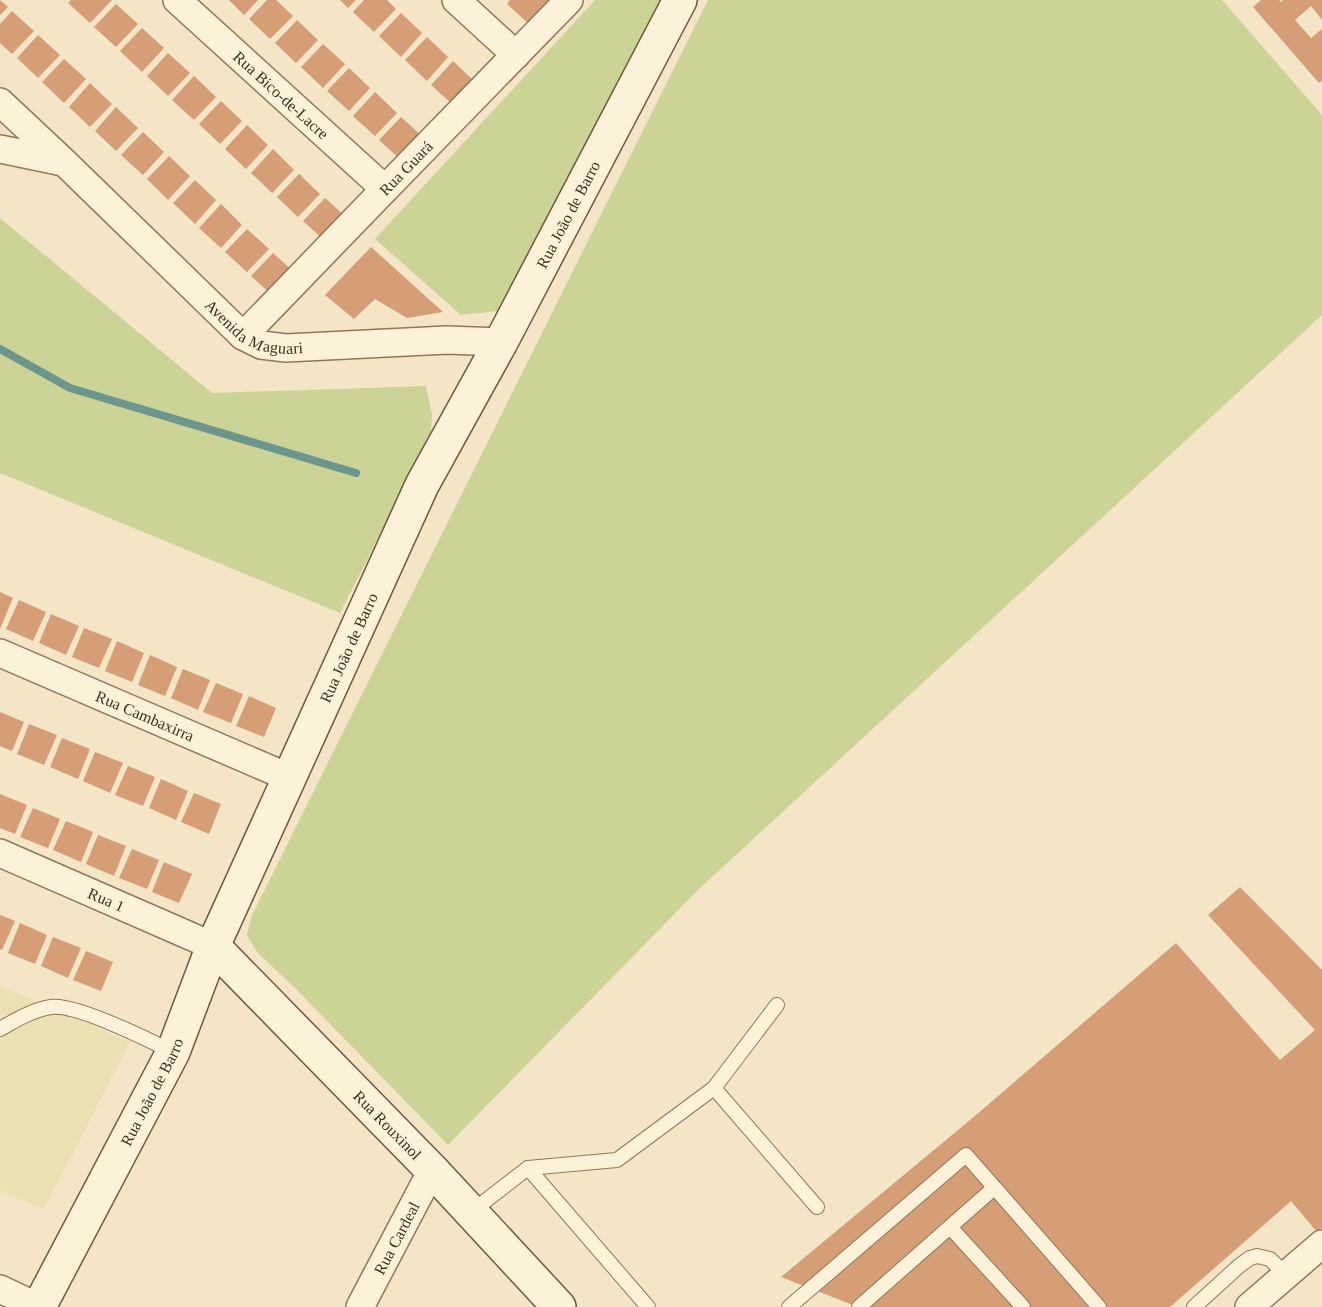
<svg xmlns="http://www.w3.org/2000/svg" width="1322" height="1307" font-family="Georgia,serif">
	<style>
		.farmland { fill: #eae0b1 }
		.green { fill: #ccd397 }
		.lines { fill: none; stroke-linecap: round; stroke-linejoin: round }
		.stream { stroke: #6c968b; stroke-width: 8 }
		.building { fill: #d59e77 }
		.lane-casing { stroke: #917658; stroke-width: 16 }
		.street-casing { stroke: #917658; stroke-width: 30 }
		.secondary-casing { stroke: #72573c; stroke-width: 36 }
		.lane { stroke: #fcf2da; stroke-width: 14 }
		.street { stroke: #fcf2da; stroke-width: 27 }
		.secondary { stroke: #fcf2da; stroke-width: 33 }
		.labels { text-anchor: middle; stroke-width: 4.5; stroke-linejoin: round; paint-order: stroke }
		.street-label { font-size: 16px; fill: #3f2e1e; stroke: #f9efd6 }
	</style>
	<rect width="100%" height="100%" fill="#f3e5c5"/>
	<polygon class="farmland" points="0,986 130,1042 44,1209 0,1191"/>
	<g class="green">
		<polygon points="595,0 664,0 506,310 461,315 375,239"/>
		<polygon points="708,0 1222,0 1322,115 1322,315 700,888 448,1145 297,990 257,952 247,935 252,915"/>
		<polygon points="0,218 212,393 426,386 432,414 431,435 340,613 0,473"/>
	</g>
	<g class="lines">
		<polyline class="stream" points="0,349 70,388 356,473"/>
	</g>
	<g class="building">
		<polygon points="0,0 8,7 0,15"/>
		<polygon points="71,0 112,0 90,23 68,3"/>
		<polygon points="229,0 258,0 244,15"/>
		<polygon points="267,0 276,0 293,16 270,39 249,19"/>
		<polygon points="340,0 356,0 348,8"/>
		<polygon points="364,0 387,0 396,9 374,32 353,12"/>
		<polygon points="510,0 551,0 529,24 507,4"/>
		<polygon points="1261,0 1279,0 1281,2 1283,0 1322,0 1322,20 1311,6 1295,20 1311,38 1322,29 1322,81 1319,83 1253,7"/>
		<polygon points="116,4 138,24 116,47 94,27"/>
		<polygon points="12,11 34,31 12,54 0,43 0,24"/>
		<polygon points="401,13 422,33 401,57 379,36"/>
		<polygon points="297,20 318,40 296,63 275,43"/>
		<polygon points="142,28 164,48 142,72 120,51"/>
		<polygon points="38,35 60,55 38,78 17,58"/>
		<polygon points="427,37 448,57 427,81 405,60"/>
		<polygon points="323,44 345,64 323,88 301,67"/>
		<polygon points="168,53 190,73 168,96 147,76"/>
		<polygon points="64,59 86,79 64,103 42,82"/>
		<polygon points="453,61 475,82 453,105 431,85"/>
		<polygon points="349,68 370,88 349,111 327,91"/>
		<polygon points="194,76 216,97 194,120 172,100"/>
		<polygon points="90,83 112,104 90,127 69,107"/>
		<polygon points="375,92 397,113 375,136 353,116"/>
		<polygon points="221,101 242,121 220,144 199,124"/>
		<polygon points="116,107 138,128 116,151 95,131"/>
		<polygon points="401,117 423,137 401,160 379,140"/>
		<polygon points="247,125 268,145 246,169 225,149"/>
		<polygon points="143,132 164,152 143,175 121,155"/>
		<polygon points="273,149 294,170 272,193 251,173"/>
		<polygon points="169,156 190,176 168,200 147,179"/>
		<polygon points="299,174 320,194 298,217 277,197"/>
		<polygon points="195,180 216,200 195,224 173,203"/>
		<polygon points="325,198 347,218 325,241 303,221"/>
		<polygon points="221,204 242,225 221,248 199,228"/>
		<polygon points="247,229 269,249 247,272 225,252"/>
		<polygon points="371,247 443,312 407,318 375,299 354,319 325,295"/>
		<polygon points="273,253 295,273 273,296 251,276"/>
		<polygon points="0,592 13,598 0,629"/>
		<polygon points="19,600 46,612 33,641 6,629"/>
		<polygon points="51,614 79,626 66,655 39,643"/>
		<polygon points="84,628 112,639 99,668 72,657"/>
		<polygon points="117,641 144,653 132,682 105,671"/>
		<polygon points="150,655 177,667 165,696 138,685"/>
		<polygon points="183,669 210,680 198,710 171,698"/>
		<polygon points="216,683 243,694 231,723 203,712"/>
		<polygon points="249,696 276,708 264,737 236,726"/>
		<polygon points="0,712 24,722 12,751 0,746"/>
		<polygon points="29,724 57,735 44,765 17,754"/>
		<polygon points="62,738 90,749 78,779 50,767"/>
		<polygon points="95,752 123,763 110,793 83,781"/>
		<polygon points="128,766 155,777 143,806 115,795"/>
		<polygon points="161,779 188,791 176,820 149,808"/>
		<polygon points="194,793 221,804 209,834 181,822"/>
		<polygon points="0,794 27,805 15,834 0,828"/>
		<polygon points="33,808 60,819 48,848 20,837"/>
		<polygon points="66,821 93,832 81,862 53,850"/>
		<polygon points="98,835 126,846 114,876 86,864"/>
		<polygon points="132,849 159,860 147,889 119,878"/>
		<polygon points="164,862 192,874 179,903 152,892"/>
		<polygon points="1240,887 1322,970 1322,1228 1317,1232 1291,1201 1170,1307 858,1307 781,1277 976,1115 1176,943 1280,1060 1315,1030 1208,915"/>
		<polygon points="0,915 15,921 2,950 0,949"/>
		<polygon points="20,923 47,935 35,964 8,953"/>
		<polygon points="53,937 81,948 68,978 41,966"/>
		<polygon points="86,951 113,962 101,991 73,980"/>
	</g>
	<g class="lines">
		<defs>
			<g id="lane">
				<path d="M0,1029C16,1020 32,1010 51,1007C75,1003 149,1040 173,1052"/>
				<polyline points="714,1088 817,1207"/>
				<polyline points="528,1168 648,1307"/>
				<polyline points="471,1212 528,1168 617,1160 714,1088 777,1005"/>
				<polyline points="950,1227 1023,1307"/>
				<polyline points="789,1307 966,1155 1099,1307"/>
				<polyline points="859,1307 994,1188"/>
				<polyline points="1194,1307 1239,1266 1250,1258 1257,1256 1270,1259 1286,1275"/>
			</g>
			<g id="street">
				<path id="s1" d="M177,0L385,189"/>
				<polyline points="456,0 516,55"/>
				<path id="s2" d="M0,102L64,162L243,336L261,345L286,348L447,340L501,342"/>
				<polyline points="0,149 63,162"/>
				<path id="s3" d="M243,336L385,189L569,0"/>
				<path id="s4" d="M0,653L288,777"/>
				<path id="s5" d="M0,853L213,946"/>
				<polyline points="0,1289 38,1307"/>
				<path id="s6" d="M360,1307L432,1170"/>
				<polyline points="1249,1307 1322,1244"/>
			</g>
			<g id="secondary">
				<path id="s7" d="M213,946L432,1170L559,1307"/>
				<path id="s8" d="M39,1307L173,1052L213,946L422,485L501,342L680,0"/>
			</g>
		</defs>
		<use href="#lane" class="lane-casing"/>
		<use href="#street" class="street-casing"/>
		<use href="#secondary" class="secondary-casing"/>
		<use href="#lane" class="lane"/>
		<use href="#street" class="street"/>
		<use href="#secondary" class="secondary"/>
	</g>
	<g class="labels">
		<g class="street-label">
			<text dy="6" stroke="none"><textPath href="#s1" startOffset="141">Rua Bico-de-Lacre</textPath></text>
			<text dy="6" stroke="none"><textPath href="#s3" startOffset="234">Rua Guará</textPath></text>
			<text dy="6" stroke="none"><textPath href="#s8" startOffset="1215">Rua João de Barro</textPath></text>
			<text dy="6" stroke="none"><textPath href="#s2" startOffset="344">Avenida Maguari</textPath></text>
			<text dy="6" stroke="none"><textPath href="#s8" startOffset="729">Rua João de Barro</textPath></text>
			<text dy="6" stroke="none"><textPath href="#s4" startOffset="158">Rua Cambaxirra</textPath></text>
			<text dy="6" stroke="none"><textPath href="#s5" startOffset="116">Rua 1</textPath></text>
			<text dy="6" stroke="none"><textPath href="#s8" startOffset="243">Rua João de Barro</textPath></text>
			<text dy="6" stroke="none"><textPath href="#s7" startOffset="250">Rua Rouxinol</textPath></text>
			<text dy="6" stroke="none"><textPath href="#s6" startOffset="78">Rua Cardeal</textPath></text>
		</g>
	</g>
</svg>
